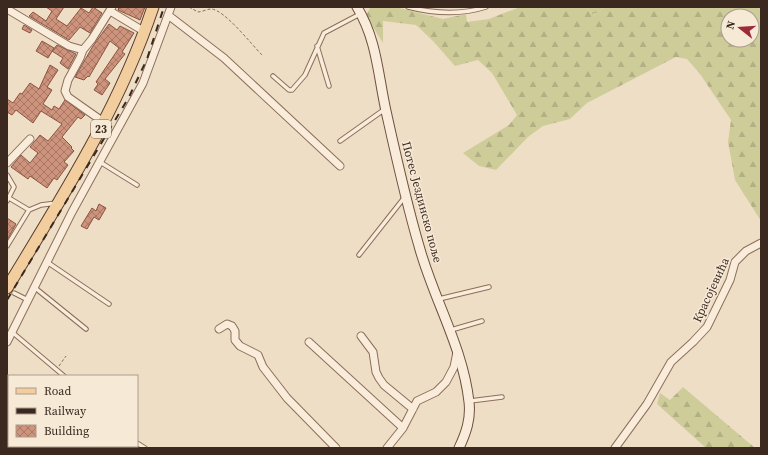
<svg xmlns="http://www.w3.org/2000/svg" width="768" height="455" viewBox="0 0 768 455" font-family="'Source Serif 4',serif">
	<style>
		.forest { fill: url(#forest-firs); fill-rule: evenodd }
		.park { fill: url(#park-crowns) }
		.building { fill: url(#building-cross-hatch); stroke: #8b5441 }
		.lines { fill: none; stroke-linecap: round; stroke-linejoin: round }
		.lane-casing { stroke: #8b6f5b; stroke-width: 5.5 }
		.street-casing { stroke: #8b6f5b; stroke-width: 9 }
		.secondary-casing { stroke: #6d503e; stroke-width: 11 }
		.primary-casing { stroke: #593d2f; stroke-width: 13 }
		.path { stroke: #8b6f5b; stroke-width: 1; stroke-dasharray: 3 2; stroke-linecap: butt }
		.lane { stroke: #faecda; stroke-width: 3.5 }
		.street { stroke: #faecda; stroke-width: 7 }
		.secondary { stroke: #faecda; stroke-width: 9 }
		.primary { stroke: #f2cd9e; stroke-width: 11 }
		.rail { stroke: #3b291f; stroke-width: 2; stroke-dasharray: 7 7; stroke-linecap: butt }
		.labels { text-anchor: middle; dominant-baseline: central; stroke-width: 3; stroke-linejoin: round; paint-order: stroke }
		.shield { fill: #f6e9d6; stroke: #736356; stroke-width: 1 }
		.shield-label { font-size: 11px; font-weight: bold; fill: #3b291f }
		.street-label { font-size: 12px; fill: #3b291f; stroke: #f6e9d6 }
	</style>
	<defs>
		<pattern id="forest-firs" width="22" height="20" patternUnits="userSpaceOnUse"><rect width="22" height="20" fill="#cecd9a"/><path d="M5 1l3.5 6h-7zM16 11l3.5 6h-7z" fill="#b2b084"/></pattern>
		<pattern id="park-crowns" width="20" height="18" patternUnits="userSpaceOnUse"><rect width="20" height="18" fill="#cecd9a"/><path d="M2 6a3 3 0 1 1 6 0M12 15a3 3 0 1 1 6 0" fill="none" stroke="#b2b084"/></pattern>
		<pattern id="building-cross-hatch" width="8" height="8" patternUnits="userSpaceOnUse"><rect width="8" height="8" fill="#ce937c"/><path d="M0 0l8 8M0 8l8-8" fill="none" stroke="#a87865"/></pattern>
	</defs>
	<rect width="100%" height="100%" fill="#efdec6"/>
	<path class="forest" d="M396,7L443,19L466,14L467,22L489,19L520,7H586L594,16L604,7H761V221L735,180L728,142L731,120L700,74L687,59L676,57L587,103L570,119L543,126L528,137L496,170L479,166L463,153L509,125L517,115L492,73L478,60L455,66L433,41L416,25L383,21V43L366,16L370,8ZM728,16H752V40H728Z
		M683,387L755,448H706L657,404L660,393L670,400Z
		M73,446H103L106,448H75Z"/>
	<path class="park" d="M586,7H604L594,16Z"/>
	<path class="building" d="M46,7H64L56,19L67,26L81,8L89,13L93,7L102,13L90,33L80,27L69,40L29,16L33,12L46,21L52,11Z
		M119,7H145L140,20L118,10Z
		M109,24L117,30L120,26L134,33L122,52L125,54L105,79L110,83L102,95L94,90L98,84L96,82L119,48L110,41L89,77L88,76L84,80L75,77L93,46Z
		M24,25L32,30L30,33L22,29Z
		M42,41L54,48L48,58L36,51Z
		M57,45L76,54L68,69L60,63L63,58L52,51Z
		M50,65L58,70L47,87L52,90L43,104L52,110L54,106L59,109L65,100L85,115L81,119L78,117L62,137L72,147L71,148L74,151L64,162L68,165L57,180L54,178L47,188L30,176L28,179L11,167L21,155L30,163L38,153L30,147L40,135L48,141L62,124L41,111L33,123L16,110L12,115L7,112V99L13,103L20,93L22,94L30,83L39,89Z
		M99,204L106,208L99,220L94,217L87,229L81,226L92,208L96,211Z
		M7,218L16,224L7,240Z"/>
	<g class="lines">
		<defs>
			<path id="lane" d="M408,7C432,13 461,15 486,7
				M317,46L329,86
				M273,76L289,90H292L305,75L324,33L360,14
				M340,141L385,109
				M100,162L137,185
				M7,175L14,187L7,201
				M9,198L29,210
				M7,246L29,210L41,205L57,203
				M359,255L404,198
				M47,262L109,304
				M34,287L86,329
				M14,293L28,300
				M439,299L489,287
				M451,330L482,321
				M12,332L64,376
				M470,401L502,397
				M137,443L145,448"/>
			<path id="street" d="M7,9L69,46L83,50
				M110,11L145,32
				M168,15L224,58L340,166
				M105,123L68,97L65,91L68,80L80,58L83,50L92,39L112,7
				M7,163L30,139
				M219,329L227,324L232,326L235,331V340L240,346L258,355L263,367L287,398L336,448
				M361,336L373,352L376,372L379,378L384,385L413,409
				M7,342L72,212L143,83L171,7
				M309,342L403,428
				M387,448L403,428L417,401L436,392L446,382L454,367L457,352
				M615,448L647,404L671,362L693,342L707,327L730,280L735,262L746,251L761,243"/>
			<path id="secondary" d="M357,7C377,40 378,75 386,111C396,156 406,202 419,246C433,298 463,347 469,402C471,419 466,433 459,448"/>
			<path id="primary" d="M7,288C62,197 119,109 153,7"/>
		</defs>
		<use href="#lane" class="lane-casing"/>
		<use href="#street" class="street-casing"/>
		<use href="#secondary" class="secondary-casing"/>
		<use href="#primary" class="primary-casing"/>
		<path class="path" d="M189,7L198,12C202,12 207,9 211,9C224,9 252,45 262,55
			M59,366L66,356"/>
		<use href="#lane" class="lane"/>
		<use href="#street" class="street"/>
		<use href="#secondary" class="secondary"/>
		<use href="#primary" class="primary"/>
		<path class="rail" d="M7,300L129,97L147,59L164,7"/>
	</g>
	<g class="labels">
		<rect class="shield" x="91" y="120" width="20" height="18" rx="3"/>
		<g class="shield-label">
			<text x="101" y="129">23</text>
		</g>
		<g class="street-label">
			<text transform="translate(422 202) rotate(75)">Потес Јездинско поље</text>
			<text transform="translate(711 290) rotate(-65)">Красојевића</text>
		</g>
	</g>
	<rect width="768" height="455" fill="none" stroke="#3b291f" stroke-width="16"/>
	<rect x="8" y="375" width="130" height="72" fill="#f6e9d6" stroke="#ab9c8d"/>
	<rect x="16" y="388" width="20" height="6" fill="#f2cd9e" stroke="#ab9c8d"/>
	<text x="44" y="395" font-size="12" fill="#3b291f">Road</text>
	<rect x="16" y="408" width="20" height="6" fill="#3b291f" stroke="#ab9c8d"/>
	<text x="44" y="415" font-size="12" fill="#3b291f">Railway</text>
	<rect x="16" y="425" width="20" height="12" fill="url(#building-cross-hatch)" stroke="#ab9c8d"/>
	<text x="44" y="435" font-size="12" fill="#3b291f">Building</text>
	<g transform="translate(740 28) rotate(287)"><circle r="19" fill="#f6e9d6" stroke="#ab9c8d"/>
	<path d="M0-3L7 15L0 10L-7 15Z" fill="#9c2a39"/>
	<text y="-6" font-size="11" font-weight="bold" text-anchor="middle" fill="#3b291f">N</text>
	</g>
</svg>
